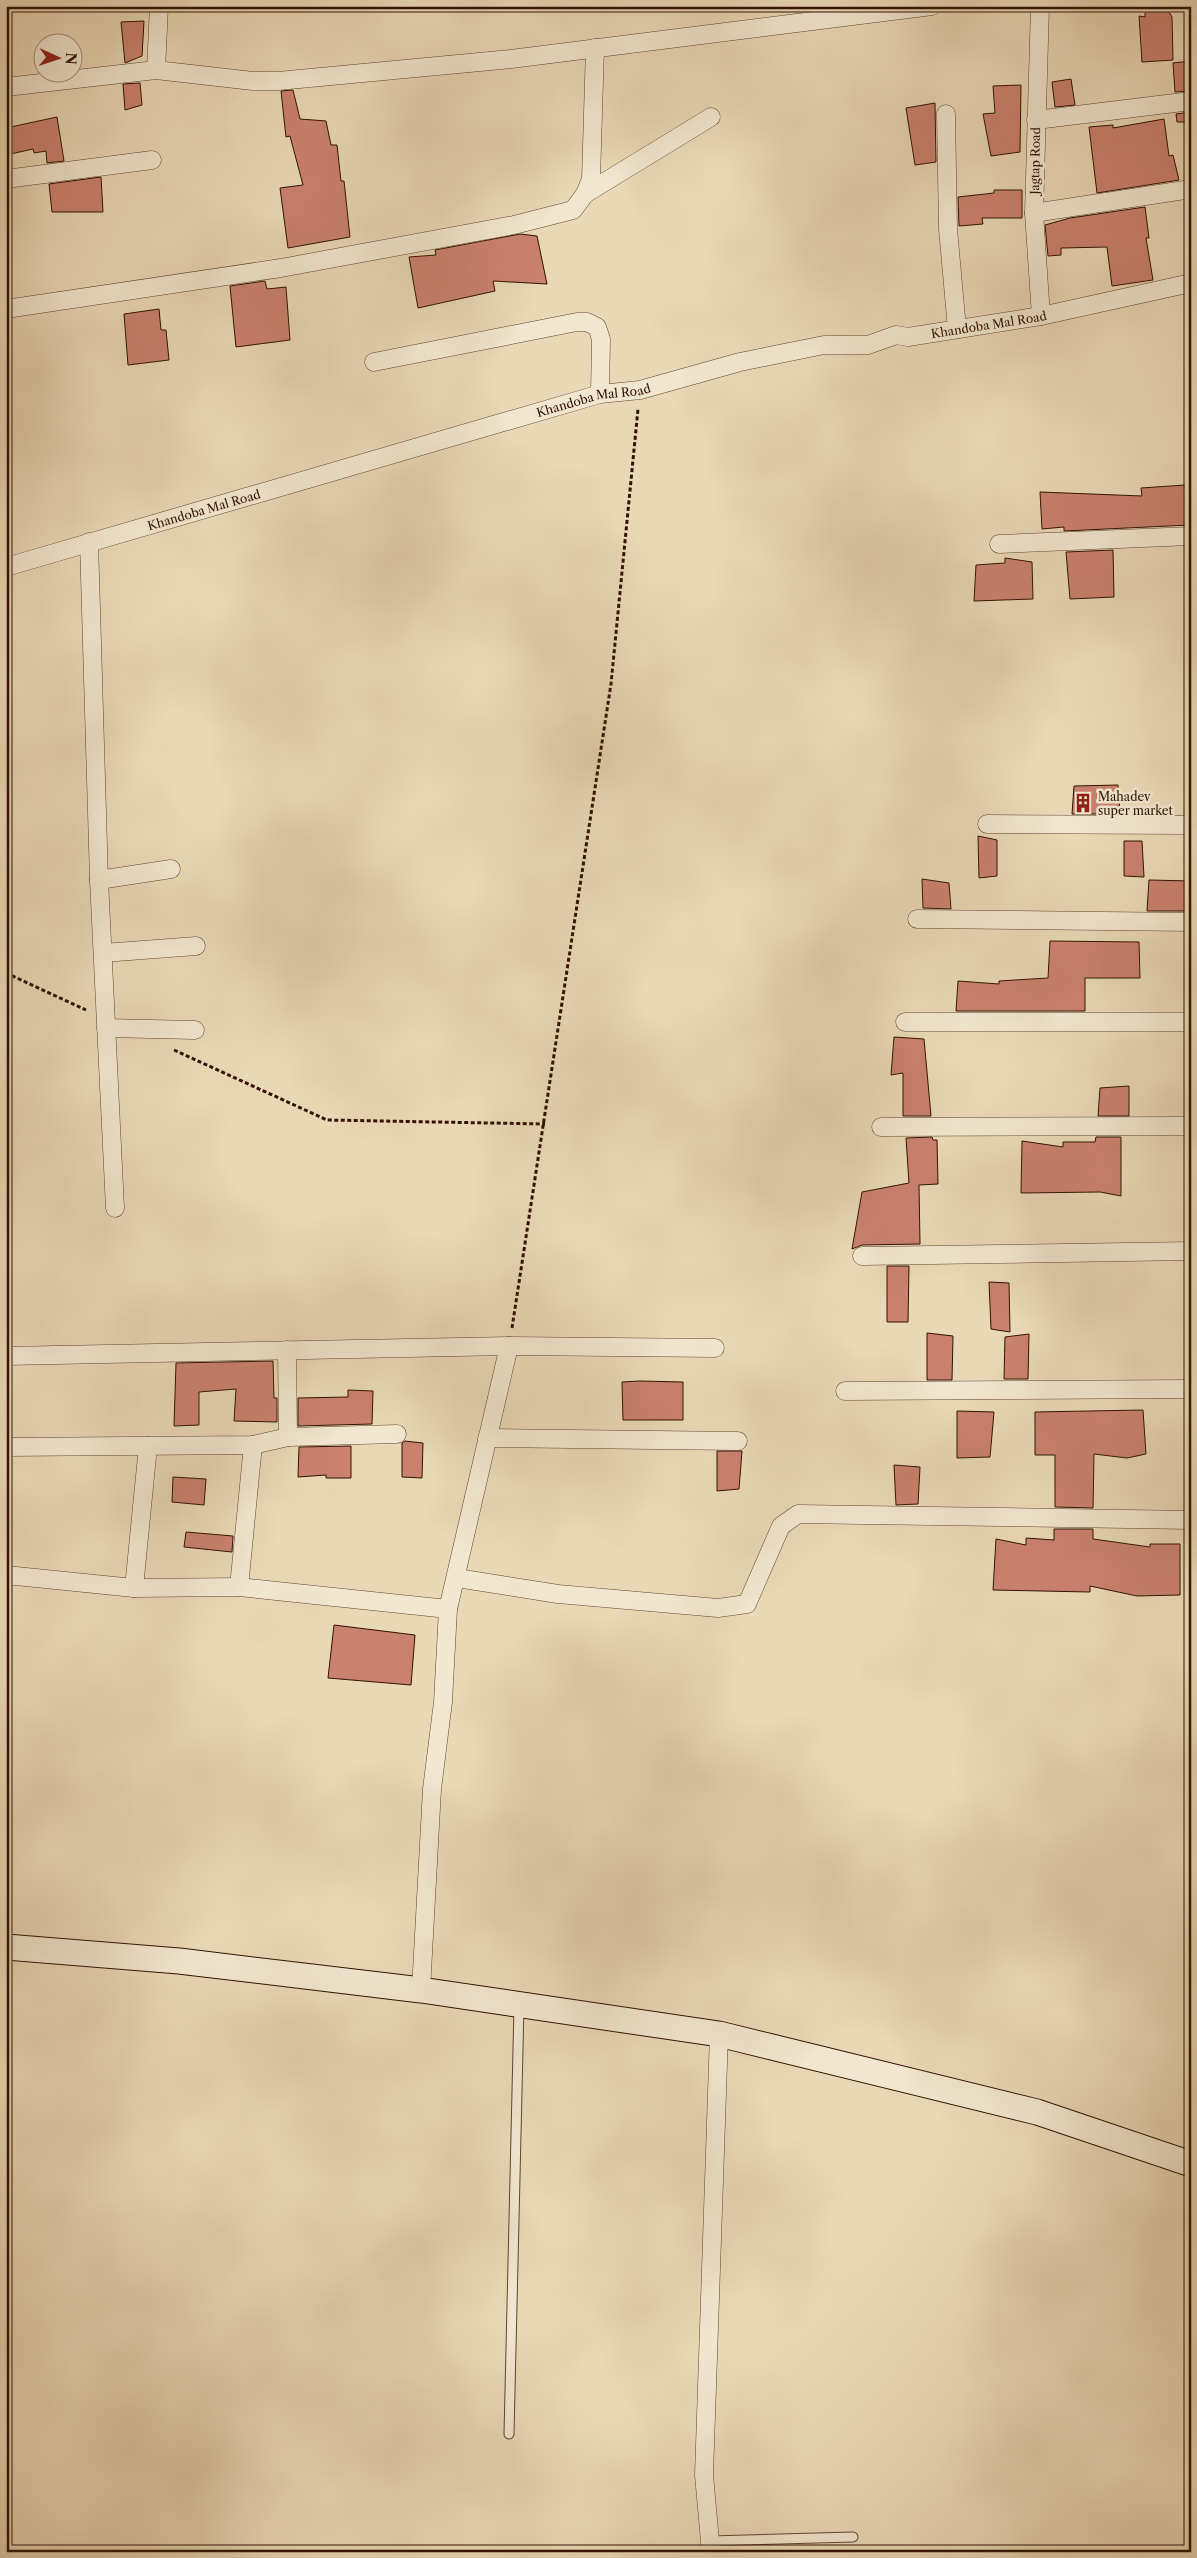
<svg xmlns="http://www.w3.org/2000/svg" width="1197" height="2558" viewBox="0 0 1197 2558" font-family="'Libre Caslon Text',serif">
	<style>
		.building { fill: #ca816e; stroke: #311201 }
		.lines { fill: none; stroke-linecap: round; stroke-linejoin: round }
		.lane-casing { stroke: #5f442e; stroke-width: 11 }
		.street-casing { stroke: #5f442e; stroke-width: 19 }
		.secondary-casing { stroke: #311201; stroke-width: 27 }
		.path { stroke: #311201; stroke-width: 3; stroke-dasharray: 4 2.5; stroke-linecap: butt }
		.lane { stroke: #f1e6cf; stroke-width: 9 }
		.street { stroke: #f1e6cf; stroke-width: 18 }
		.secondary { stroke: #f1e6cf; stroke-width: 25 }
		.labels { text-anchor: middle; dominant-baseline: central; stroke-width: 5; stroke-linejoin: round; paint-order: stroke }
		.street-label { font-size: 12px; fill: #311201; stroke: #f1e6cf }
		.poi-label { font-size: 12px; fill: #311201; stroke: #f1e6cf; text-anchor: start }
	</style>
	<rect width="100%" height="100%" fill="#e9d8b5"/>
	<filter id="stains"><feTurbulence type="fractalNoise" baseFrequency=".004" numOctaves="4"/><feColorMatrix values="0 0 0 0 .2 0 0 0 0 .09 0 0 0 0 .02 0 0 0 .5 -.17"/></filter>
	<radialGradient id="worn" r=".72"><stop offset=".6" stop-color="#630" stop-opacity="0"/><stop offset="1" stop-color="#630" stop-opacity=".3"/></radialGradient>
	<path class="building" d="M1145,12H1169L1172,17L1173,60L1142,62L1139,16L1145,17Z
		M144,21L142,56L125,63L121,22Z
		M1191,61V91L1175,92L1173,63Z
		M1071,79L1075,105L1055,107L1052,82Z
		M140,83L142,105L125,110L123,84Z
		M1021,85L1020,152L991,156L983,114L995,113L993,86Z
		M293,90L300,119L326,121L331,145H337L341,181H344L350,237L288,248L280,188L303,185L290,136L286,137L281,91Z
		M935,103L936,162L915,165L906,108Z
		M1191,112V122H1177L1176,114Z
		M57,117L64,161L47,163L46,151L34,153L33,149L6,155V128Z
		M1164,119L1169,156L1173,155L1179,180L1097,193L1089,127L1113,125V128Z
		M101,177L103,212H52L49,184Z
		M994,190H1022V218H982L983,224L959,226L958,197L994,193Z
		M1145,207L1149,238H1146L1153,280L1112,286L1107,247L1061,248V255L1048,256L1045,225L1070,218Z
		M520,234L537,236L547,284L493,281L495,291L418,308L409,257L436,255L435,250Z
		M265,281L267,289L286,287L290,340L236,347L230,286Z
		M159,309L161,330H166L169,360L128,365L124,314Z
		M1185,485L1189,525L1064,531V527L1042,529L1040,492L1142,496L1141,488Z
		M1113,550L1114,597L1070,599L1066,552Z
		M1005,558L1032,562L1033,599L974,601L976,565L1005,563Z
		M1118,785L1120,814H1072L1074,786Z
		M978,836L997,840V876L979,878Z
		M1124,841H1142L1144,877L1124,876Z
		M922,879L949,883L951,909L923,908Z
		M1149,880L1191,881V911H1147Z
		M1050,941L1139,942L1140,978H1085V1011H956L958,981L999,984V981L1048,978Z
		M894,1037L924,1039L931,1116H903V1073L891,1075Z
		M1129,1086V1116H1098L1100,1088Z
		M932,1137L933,1140H937L938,1184L919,1185L920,1244L862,1245L852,1249L862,1192L909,1183L906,1138Z
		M1096,1137H1121V1196L1100,1192L1021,1193L1022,1141L1063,1147V1142H1095Z
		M887,1266H909L908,1322H887Z
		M989,1282L1009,1283L1010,1332L991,1329Z
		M927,1333L953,1336L952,1380H927Z
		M1029,1334L1028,1379H1004L1005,1337Z
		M273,1361L274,1398H277V1422L234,1421L236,1389L199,1392V1425L174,1426L176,1363Z
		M640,1381L683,1382V1420H623L622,1382Z
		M348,1390L373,1391L372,1424L298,1426V1398L348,1397Z
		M1143,1410L1146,1454L1127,1458L1094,1454L1093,1508L1055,1507V1455H1035V1412Z
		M957,1411L994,1412L990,1457L957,1458Z
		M405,1441L423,1443L422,1478L402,1477V1443Z
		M351,1446V1478H326V1475L298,1477L299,1447Z
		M717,1451H742L739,1489L717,1491Z
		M894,1465L920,1467L918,1504L896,1505Z
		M173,1477L206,1479L204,1505L172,1502Z
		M1054,1529H1093V1539L1150,1547V1544H1180V1595L1137,1596L1090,1586V1592L993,1590L996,1539L1026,1545V1538L1054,1540Z
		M186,1532L233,1536L232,1552L184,1547Z
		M334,1625L415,1635L411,1685L328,1678Z"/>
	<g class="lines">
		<defs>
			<path id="lane" d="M509,2434L519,2006
				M710,2541L853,2537"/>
			<g id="street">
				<path d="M1040,6L1034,213L1041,316"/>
				<path d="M156,70L159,6"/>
				<path d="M6,87L156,70L253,81H278L511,59L932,6"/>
				<path d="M946,114L948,229L957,329"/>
				<path d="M1036,120L1191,101"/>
				<path d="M6,179L152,160"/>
				<path d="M585,194L711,117"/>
				<path d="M1034,213L1191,189"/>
				<path d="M6,309L281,268L514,225L573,210L585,194L591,179L595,48"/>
				<path d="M374,362L577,322H587L597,327L601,339L600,394"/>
				<path d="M89,542L99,880L115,1208"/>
				<path d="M999,544L1191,536"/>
				<path id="s1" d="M6,567L600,394L640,390L740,362L824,345H868L896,335L908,337L1041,316L1191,283"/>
				<path d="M987,824L1191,825"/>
				<path d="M99,880L171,869"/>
				<path d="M917,919L1191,922"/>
				<path d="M103,953L196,946"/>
				<path d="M905,1022H1191"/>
				<path d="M106,1028L195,1030"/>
				<path d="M881,1127L1191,1126"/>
				<path d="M862,1256L1191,1251"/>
				<path d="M287,1350L288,1437"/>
				<path d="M6,1356L509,1346L715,1348"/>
				<path d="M845,1391L1191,1389"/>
				<path d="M487,1438L738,1441"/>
				<path d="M6,1447L253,1445L288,1437L397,1434"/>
				<path d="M6,1575L134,1588L239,1587L448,1609"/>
				<path d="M457,1578L558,1594L718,1608L747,1604L781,1526L798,1514L1191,1520"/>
				<path d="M239,1587L253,1445"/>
				<path d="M134,1588L148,1446"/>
				<path d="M421,1990L432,1789L443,1702L448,1609L509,1346"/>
				<path d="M711,2552L704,2475L719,2034"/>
			</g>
			<path id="secondary" d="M6,1947L179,1961L421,1990L719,2034L1037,2112L1191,2164"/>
		</defs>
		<use href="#lane" class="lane-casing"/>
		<use href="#street" class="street-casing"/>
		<use href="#secondary" class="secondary-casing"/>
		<path class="path" d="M6,973L86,1010
			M174,1050L327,1120L545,1124
			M512,1328L611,684L638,409"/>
		<use href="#lane" class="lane"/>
		<use href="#street" class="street"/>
		<use href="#secondary" class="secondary"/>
	</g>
	<defs>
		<symbol id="building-bare" viewBox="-9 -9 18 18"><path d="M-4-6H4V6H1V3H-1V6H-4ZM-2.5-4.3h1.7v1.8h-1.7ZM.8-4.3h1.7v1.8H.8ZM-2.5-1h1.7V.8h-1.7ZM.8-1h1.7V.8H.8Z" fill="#8f2418" stroke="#f1e6cf" stroke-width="2.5" paint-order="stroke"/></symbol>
	</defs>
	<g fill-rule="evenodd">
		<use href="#building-bare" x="1069" y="789" width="28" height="28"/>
	</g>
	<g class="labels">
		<g class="street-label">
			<text transform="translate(1035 161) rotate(-89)">Jagtap Road</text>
			<text stroke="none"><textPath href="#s1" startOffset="1016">Khandoba Mal Road</textPath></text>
			<text stroke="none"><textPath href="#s1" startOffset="611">Khandoba Mal Road</textPath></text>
			<text stroke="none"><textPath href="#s1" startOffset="206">Khandoba Mal Road</textPath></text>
		</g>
		<g class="poi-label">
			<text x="1098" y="796">Mahadev<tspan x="1098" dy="14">super market</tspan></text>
		</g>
	</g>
	<rect width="1197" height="2558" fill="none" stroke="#e9d8b5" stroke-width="25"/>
	<rect x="8" y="8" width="1182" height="2543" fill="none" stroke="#311201" stroke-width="2.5"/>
	<rect x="12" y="12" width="1172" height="2533" fill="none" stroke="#311201"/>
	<g transform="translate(58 58) rotate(93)"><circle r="24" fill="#f1e6cf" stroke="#a4917d"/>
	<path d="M0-4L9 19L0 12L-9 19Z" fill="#8f2418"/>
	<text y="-8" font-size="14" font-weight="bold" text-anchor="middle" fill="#311201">N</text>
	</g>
	<rect width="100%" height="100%" filter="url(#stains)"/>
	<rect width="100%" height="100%" fill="url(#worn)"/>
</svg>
